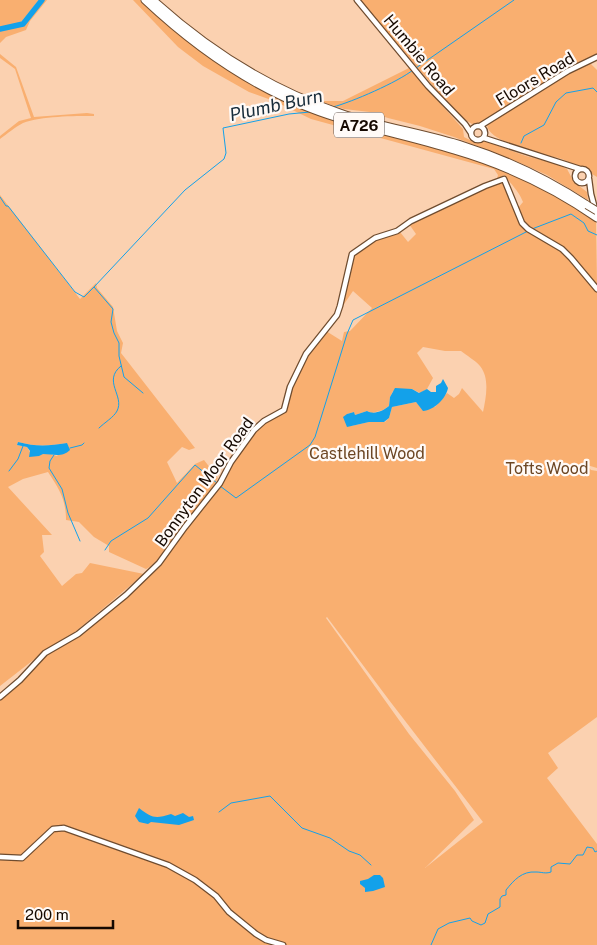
<svg xmlns="http://www.w3.org/2000/svg" width="597" height="945" viewBox="0 0 597 945" font-family="'Public Sans',sans-serif">
	<style>
		.green { fill: #f9af70; fill-rule: evenodd }
		.water { fill: #13a1ea }
		.lines { fill: none; stroke-linecap: round; stroke-linejoin: round }
		.stream { stroke: #13a1ea; stroke-width: 1 }
		.river { stroke: #13a1ea; stroke-width: 5.5 }
		.minor-casing { stroke: #6f4c2f; stroke-width: 7 }
		.highway-casing { stroke: #6f4c2f; stroke-width: 9 }
		.minor { stroke: #fff; stroke-width: 4.5 }
		.highway { stroke: #fff; stroke-width: 7 }
		.highway-bridge-casing { stroke: #6f4c2f; stroke-width: 9; stroke-linecap: butt }
		.highway-bridge { stroke: #fff; stroke-width: 7 }
		.labels { text-anchor: middle; dominant-baseline: central; stroke-width: 4.5; stroke-linejoin: round; paint-order: stroke }
		.shield { fill: #fffaf7; stroke: #5c514b; stroke-width: 1 }
		.shield-label { font-size: 15px; font-weight: bold; fill: #160901 }
		.street-label { font-size: 16px; fill: #160901; stroke: #fffaf7 }
		.park-label { font-size: 16px; fill: #6d4623; stroke: #fffaf7 }
		.water-label { font-size: 18px; font-style: italic; fill: #192d3b; stroke: #fffaf7 }
	</style>
	<rect width="100%" height="100%" fill="#fbd1b0"/>
	<path class="green" d="M0,0H39L17,27L25,23L43,0H47L30,21L26,30L6,37L0,43Z
		M133,0H142L238,76L487,162L562,198L596,222L597,285L568,250L527,226L518,208L523,202C519,191 511,184 504,175L497,179L498,175L494,169L311,119L274,101L249,92L203,66L178,47Z
		M360,0H597V55L564,71L492,117L482,122L472,124L464,119L433,86Z
		M0,54L16,67L34,117L87,113L94,114V116C74,116 41,116 23,123C15,127 7,134 0,139V136L19,121L31,118L15,69L0,58Z
		M590,63L597,70V177L592,174L587,169C583,168 579,168 576,166C571,164 567,161 562,159C546,155 488,143 487,125L489,122L563,76Z
		M409,68L463,129L464,137L476,143L485,141L526,156L557,164L567,169L574,182L587,192L588,200L547,175L518,162L454,137L420,126L388,118L370,112L344,109L319,101H343Z
		M503,181L515,211L525,230L554,246L567,256L597,290V468L587,465L591,470L597,471V717L548,753L558,768L547,778L597,844V945H286L261,936L228,910L217,898C231,922 254,934 279,945H0V699L46,654L113,607L172,547L223,482L230,466L257,429L283,412L291,389L309,351L326,331L342,341L344,332L350,331L372,308L353,291L342,307L353,255L380,238L400,232L408,242L416,234L409,224L483,187ZM423,347L445,351H461C467,356 475,360 480,366C490,378 486,398 483,412L462,388L459,394L454,398L447,393L435,407L419,405L416,402L392,407L389,418L385,422H369L351,426L347,414L354,412L355,415L367,411L372,413L383,410L389,406L390,397L393,391L412,389L420,393L427,389L433,378L417,353ZM327,617L389,700L483,822L425,868L474,820L455,791L409,734L326,618Z
		M0,195L80,299L96,283L97,288L113,307L117,331L123,343L121,353L195,448L189,450L182,447L167,462L177,483L195,464L204,460L218,478C209,494 161,564 146,569L109,552V546L94,537L79,522L66,520C66,499 59,489 48,472L23,479L8,487L52,535H42L44,552L40,556L62,586L76,574L82,573L90,563L144,574L69,637L50,647L0,686ZM18,442C37,447 48,446 67,443L57,456L50,454H31L27,447L17,445Z"/>
	<path class="water" d="M443,379L448,388C446,399 434,410 423,411L416,402L392,407L389,418L384,422H369L347,427L343,417L347,414L354,412L355,415L367,411C374,415 383,411 389,406L390,397L395,388L412,389L419,393L427,389L431,392H436V386L441,383Z
		M18,442C37,447 48,446 67,443L70,450C62,458 53,454 43,454L39,456L29,457L30,451L27,447L17,445Z
		M139,808C152,818 155,819 171,814L175,816L183,813L189,817L193,816L194,820L179,825L151,822L148,824L139,822L135,816Z
		M374,875H380L383,878L385,887L373,891L365,892V888L360,884V881L368,879Z"/>
	<g class="lines">
		<path class="stream" d="M416,68L514,0
			M333,107C352,102 398,82 413,70
			M521,143L524,136L544,125L556,102L566,93L593,88L597,92
			M0,197L6,206H8L75,292L84,297L94,287
			M532,229L571,214L584,223L588,231L597,235
			M143,393L124,377L119,356V343L114,333L111,322L113,309L94,287L185,190L224,159L226,153L223,128L289,114L310,112
			M99,428C104,423 114,417 117,411C125,396 102,381 121,366
			M70,448L82,445L84,443
			M54,455L50,461L49,468L62,489L68,513L80,541
			M9,471L18,459L23,446
			M220,486L236,498L310,445L315,437L347,334L353,320L528,231
			M105,550L111,541L148,518L195,465L217,483
			M219,812L231,803L270,796L302,828L330,838L349,851L360,855L371,865
			M431,945L438,929L449,923L470,918L472,921L481,925L485,923L488,914L500,907V899L502,896L506,895V890C514,880 522,871 536,872C542,872 545,874 551,872V867L558,863L570,864L577,855H583L587,847L593,848L595,852L597,851"/>
		<path class="river" d="M0,29L23,24L42,0"/>
		<defs>
			<path id="minor" d="M357,0L428,86L465,124L471,133
				M471 133a7 7 0 1 1 14 0a7 7 0 1 1-14 0Z
				M480,126L568,71L597,57
				M484,138L580,169
				M575 176a7 7 0 1 1 14 0a7 7 0 1 1-14 0Z
				M589,179L591,194L595,209
				M0,697L20,680L45,653L78,634L126,595L159,563L185,527L220,483L231,462L254,430L264,421L284,410L290,387L306,354L337,315L340,306L352,254L375,238L397,231L411,221L485,186L504,179L522,223L528,229L562,249L571,258L597,289
				M0,857L22,858L53,829L64,828L168,865L195,880L216,896L229,912L256,934L266,940L283,945"/>
			<path id="highway" d="M145,0C194,46 248,85 312,109C358,127 407,135 454,150C505,165 553,187 597,218
				M153,0C208,50 269,89 340,113C380,127 423,133 464,146C508,160 549,180 587,205"/>
		</defs>
		<use href="#minor" class="minor-casing"/>
		<use href="#highway" class="highway-casing"/>
		<use href="#minor" class="minor"/>
		<use href="#highway" class="highway"/>
		<defs>
			<path id="highway-bridge" d="M587,205L597,211"/>
		</defs>
		<use href="#highway-bridge" class="highway-bridge-casing"/>
		<use href="#highway-bridge" class="highway-bridge"/>
	</g>
	<g class="labels">
		<rect class="shield" x="334" y="112.5" width="50" height="25" rx="4"/>
		<g class="shield-label">
			<text x="359" y="125">A726</text>
		</g>
		<g class="street-label">
			<text transform="translate(419 55) rotate(50)">Humbie Road</text>
			<text transform="translate(535 79) rotate(-31)">Floors Road</text>
			<text transform="translate(204 482) rotate(-54)">Bonnyton Moor Road</text>
		</g>
		<g class="park-label">
			<text x="367" y="453">Castlehill Wood</text>
			<text x="547" y="468">Tofts Wood</text>
		</g>
		<g class="water-label">
			<text transform="translate(276 105) rotate(-12)">Plumb Burn</text>
		</g>
	</g>
	<path d="M18 920v8h95v-8" fill="none" stroke="#160901" stroke-width="2.5"/>
	<text x="25" y="920" font-size="15" fill="#160901" stroke="#fffaf7" stroke-width="4" paint-order="stroke">200 m</text>
</svg>
